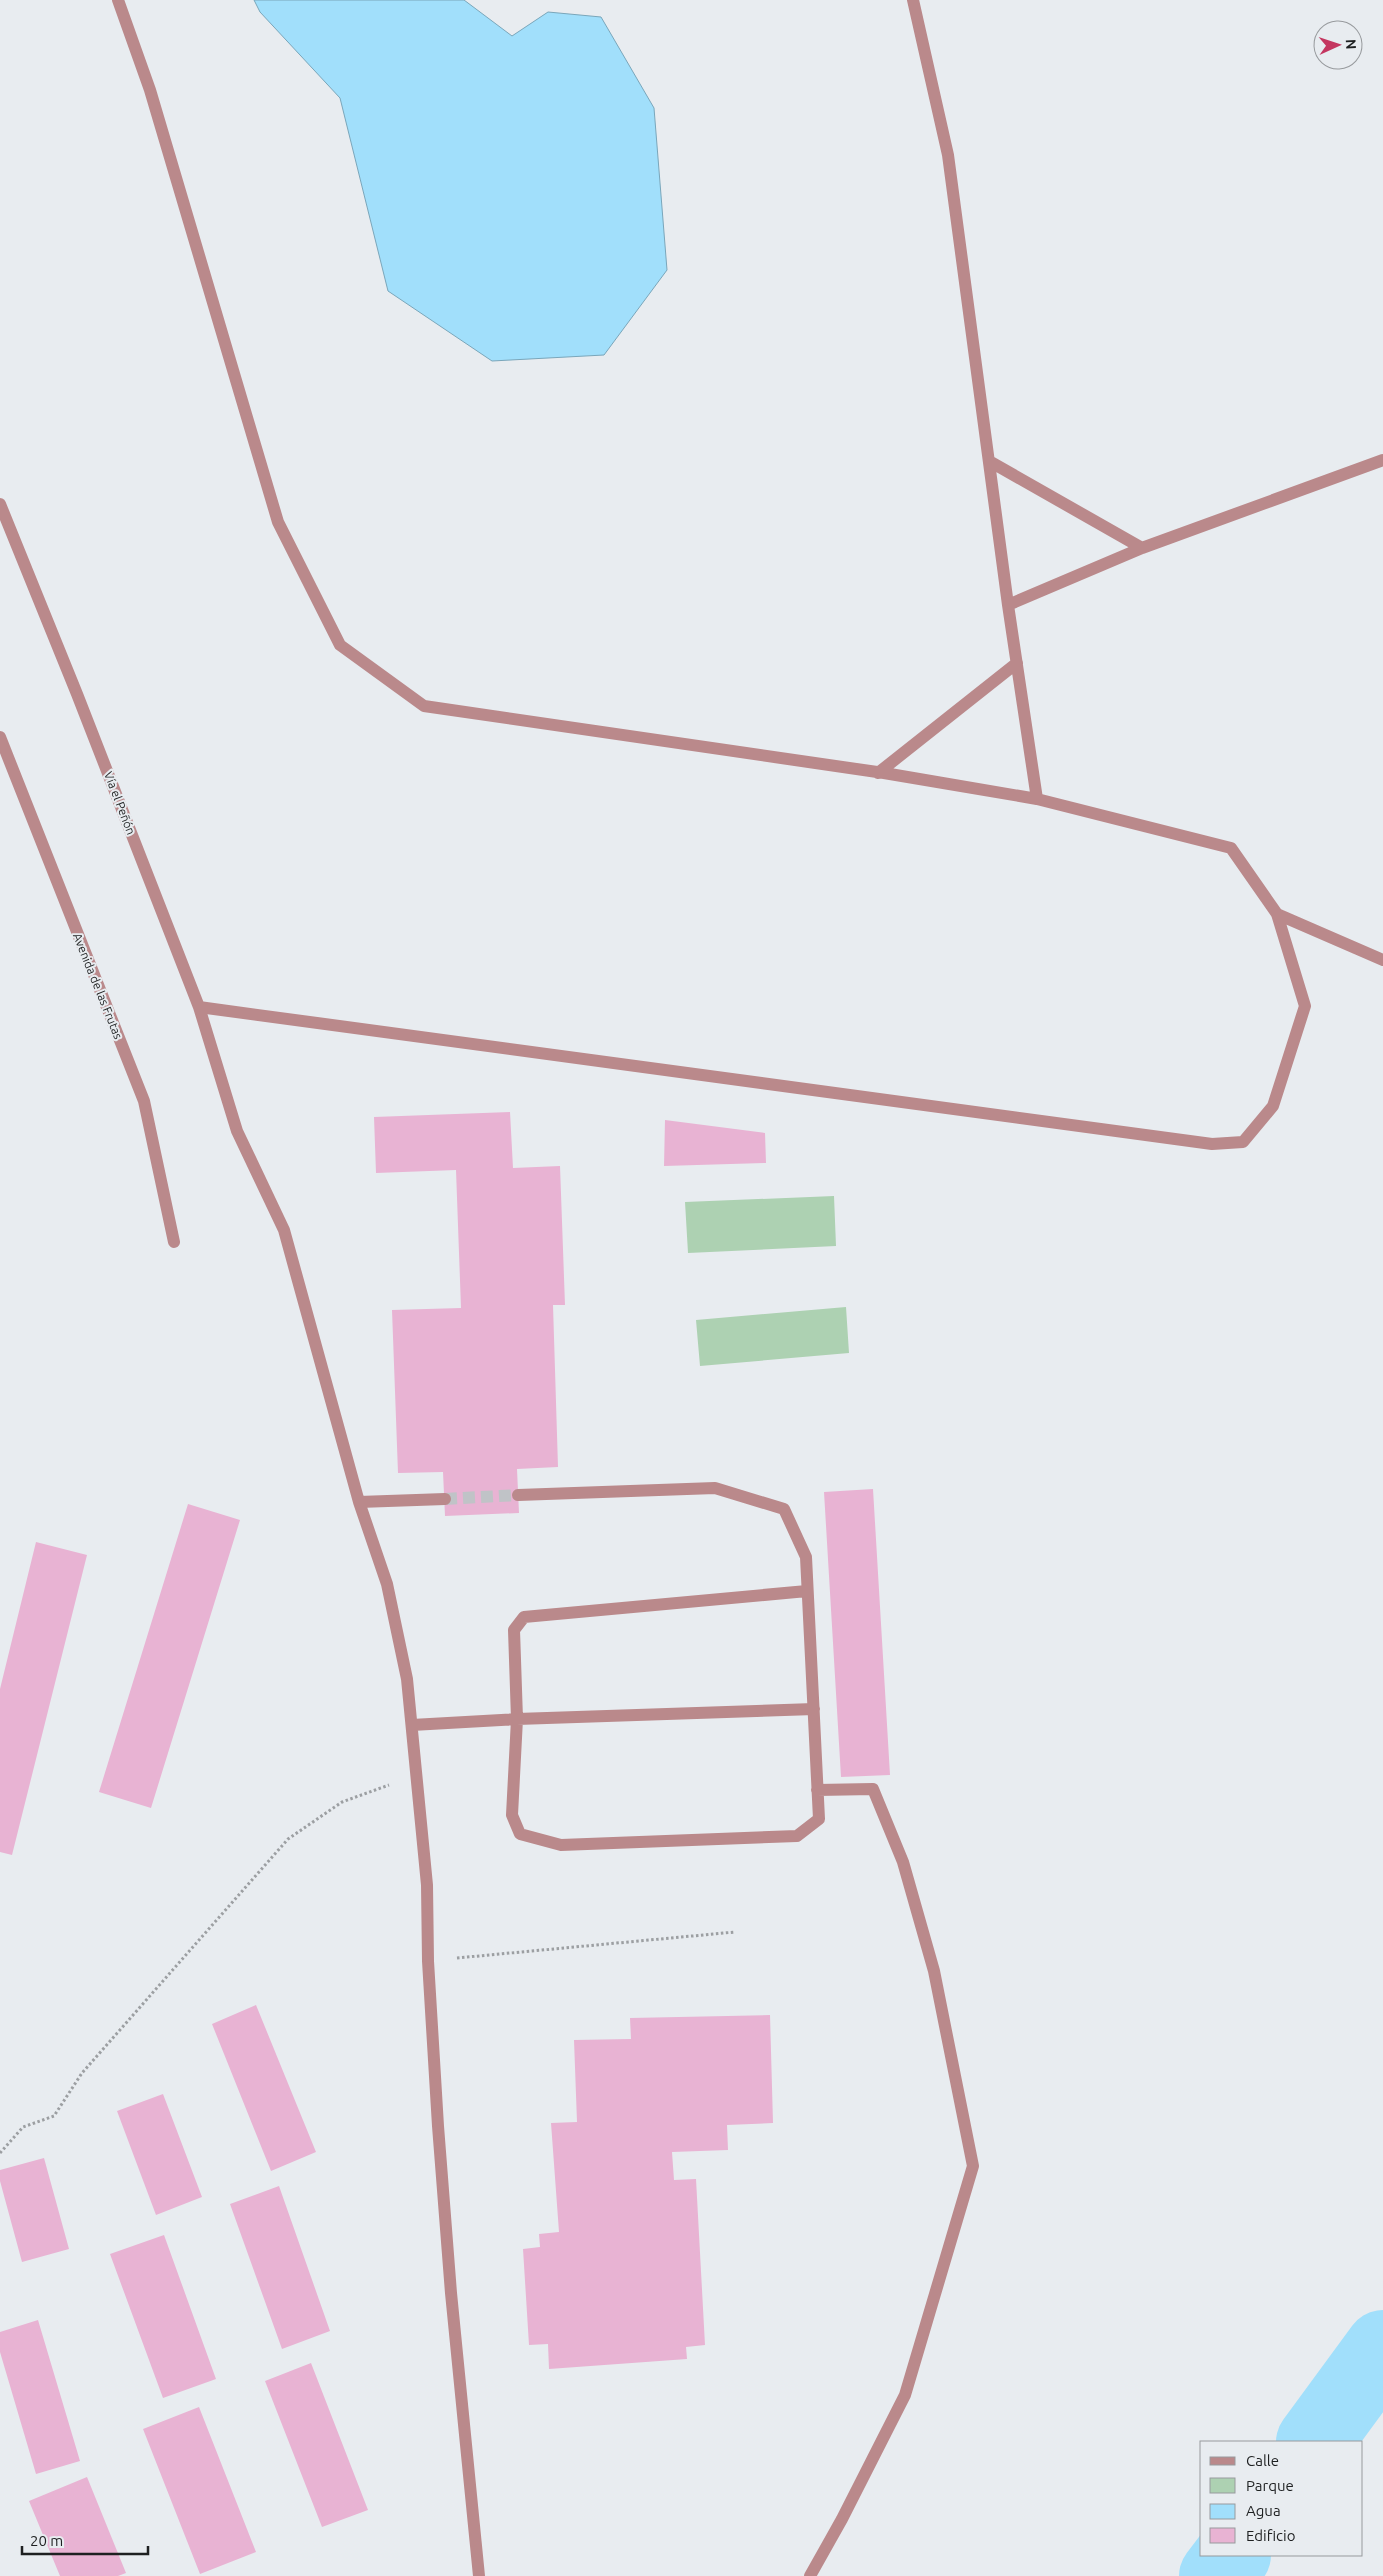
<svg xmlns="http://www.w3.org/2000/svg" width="1383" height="2576" viewBox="0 0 1383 2576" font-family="Ubuntu,sans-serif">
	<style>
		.green { fill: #add1b2 }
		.water { fill: #a1dffb; stroke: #7aa6ba }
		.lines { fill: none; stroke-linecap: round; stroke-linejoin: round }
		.river { stroke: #a1dffb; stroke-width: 76 }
		.building { fill: #e8b3d3 }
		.minor-tunnel { stroke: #c0c3c7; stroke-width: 12; stroke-dasharray: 12 6; stroke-linecap: butt }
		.path { stroke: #9c9fa2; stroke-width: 3; stroke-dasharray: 2.5 2.5; stroke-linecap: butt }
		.minor { stroke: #ba898b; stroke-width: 12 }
		.labels { text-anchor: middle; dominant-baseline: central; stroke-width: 4; stroke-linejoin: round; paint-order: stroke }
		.street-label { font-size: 12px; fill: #1e2021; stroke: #e8ecf0 }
	</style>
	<rect width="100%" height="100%" fill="#e8ecf0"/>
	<path class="green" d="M834,1196L836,1246L688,1253L685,1202Z
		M846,1307L849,1353L700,1366L696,1320Z"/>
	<path class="water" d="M254,0H464L512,36L548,12L601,17L654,108L667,270L604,355L492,361L388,291L340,98L260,12Z"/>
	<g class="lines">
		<path class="river" d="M1314,2442L1383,2348
			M1217,2576L1233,2555"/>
	</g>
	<path class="building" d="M510,1112L513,1168L560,1166L565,1305H553L558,1467L517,1469L519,1513L445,1516L443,1472L398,1473L392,1310L461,1308L456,1170L376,1173L374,1117Z
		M665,1120L765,1133L766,1163L664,1166Z
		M873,1489L890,1775L841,1777L824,1492Z
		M188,1504L240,1520L151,1808L99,1792Z
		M36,1542L87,1555L12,1855L0,1852V1689Z
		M256,2005L316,2152L271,2171L212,2024Z
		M770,2015L773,2123L727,2125L728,2150L672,2152L674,2180L696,2179L705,2345L686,2347L687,2359L549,2369L548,2344L529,2345L523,2249L540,2247L539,2234L559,2232L551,2123L577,2122L574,2040L631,2039L630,2018Z
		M163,2094L202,2197L156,2215L117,2111Z
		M44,2158L69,2249L22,2262L0,2181V2170Z
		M279,2186L330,2331L282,2349L230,2204Z
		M164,2235L216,2379L163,2398L110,2254Z
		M38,2320L80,2461L36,2474L0,2352V2332Z
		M311,2363L368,2510L322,2527L265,2381Z
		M199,2407L256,2552L200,2574L143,2429Z
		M87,2477L126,2573L118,2576H60L29,2501Z"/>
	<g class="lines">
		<path class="minor-tunnel" d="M445,1499L518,1495"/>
		<path class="path" d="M457,1958L735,1932
			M0,2153L23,2127L54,2116L82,2073L288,1839L342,1802L389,1785"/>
		<path class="minor" d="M118,0L150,90L278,522L340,645L424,706L884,773L1037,799L1231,848L1277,914L1305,1006L1273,1106L1243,1142L1212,1144L199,1007
			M913,0L948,155L1008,605L1037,799
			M989,461L1142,548
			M0,504L77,694L199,1007L237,1131L284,1230L359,1502L387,1584L407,1679L427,1885L428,1961L438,2126L451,2293L479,2576
			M1008,605L1142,548L1383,460
			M0,737L144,1101L174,1242
			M878,773L1017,663
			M1277,914L1383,960
			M518,1495L715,1488L784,1509L806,1557L819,1819L797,1836L561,1845L520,1834L512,1815L517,1719L514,1630L524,1617L807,1591
			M359,1502L445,1499
			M412,1725L517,1719L814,1709
			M810,2576L842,2519L905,2395L973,2166L934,1971L903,1862L873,1789L817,1790"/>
	</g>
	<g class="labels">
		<g class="street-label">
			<text transform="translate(120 803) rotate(69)">Vía el Peñón</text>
			<text transform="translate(98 986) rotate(68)">Avenida de las Frutas</text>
		</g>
	</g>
	<rect x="1200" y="2441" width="162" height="115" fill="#e8ecf0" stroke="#979a9d"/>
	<rect x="1210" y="2457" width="25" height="8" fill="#ba898b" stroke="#979a9d"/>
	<text x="1246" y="2466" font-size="15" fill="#1e2021">Calle</text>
	<rect x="1210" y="2478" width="25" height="15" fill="#add1b2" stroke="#979a9d"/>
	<text x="1246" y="2491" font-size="15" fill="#1e2021">Parque</text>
	<rect x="1210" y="2504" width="25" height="15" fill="#a1dffb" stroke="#979a9d"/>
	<text x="1246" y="2516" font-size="15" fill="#1e2021">Agua</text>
	<rect x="1210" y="2528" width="25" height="15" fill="#e8b3d3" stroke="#979a9d"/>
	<text x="1246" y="2541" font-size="15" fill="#1e2021">Edificio</text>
	<g transform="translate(1338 45) rotate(87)"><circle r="24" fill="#e8ecf0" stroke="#979a9d"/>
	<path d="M0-4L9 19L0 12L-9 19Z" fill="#c43660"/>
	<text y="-8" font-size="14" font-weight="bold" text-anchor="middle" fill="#1e2021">N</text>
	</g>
	<path d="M22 2546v8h126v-8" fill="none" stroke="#1e2021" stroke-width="2.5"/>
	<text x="30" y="2546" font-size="15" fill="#1e2021" stroke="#e8ecf0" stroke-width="4" paint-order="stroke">20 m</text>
</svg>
